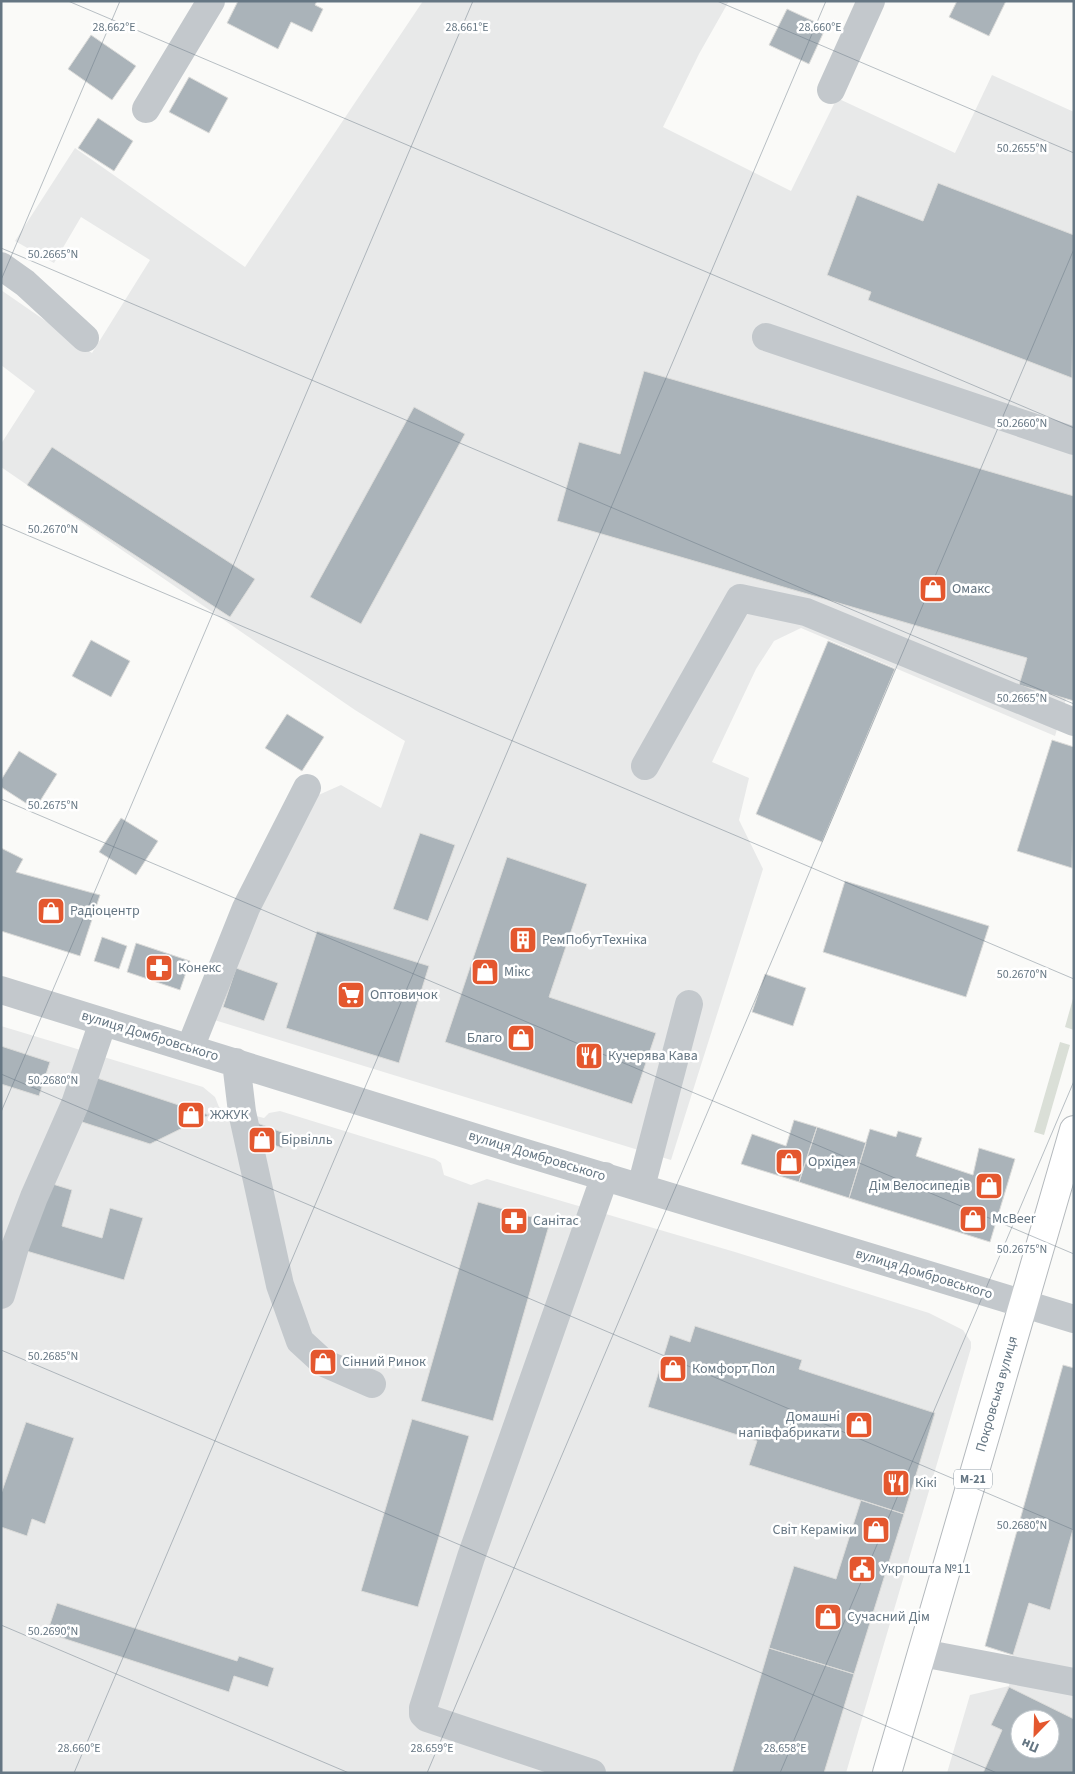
<svg xmlns="http://www.w3.org/2000/svg" width="1075" height="1774" viewBox="0 0 1075 1774" font-family="'Source Sans 3',sans-serif">
	<style>
		.built { fill: #e8e9e9; fill-rule: evenodd }
		.green { fill: #dadfd7 }
		.building { fill: #aab3b9; stroke: #dcdcda; fill-rule: evenodd }
		.lines { fill: none; stroke-linecap: round; stroke-linejoin: round }
		.highway-casing { stroke: #b4b9bd; stroke-width: 30 }
		.minor { stroke: #c3c8cc; stroke-width: 28 }
		.highway { stroke: #fff; stroke-width: 28 }
		.ticks { fill: none; stroke: #657683; stroke-width: 1; stroke-opacity: 0.45 }
		.labels { text-anchor: middle; dominant-baseline: central; stroke-width: 5; stroke-linejoin: round; paint-order: stroke }
		.shield { fill: #fff; stroke: #939fa8; stroke-width: 1 }
		.shield-label { font-size: 12px; font-weight: bold; fill: #657683 }
		.poi-label { font-size: 14px; fill: #657683; stroke: #fff; text-anchor: start }
		.street-label { font-size: 14px; fill: #657683; stroke: #fff }
		.ticks-label { font-size: 12px; text-anchor: middle; fill: #657683; stroke: #fff; stroke-width: 5; stroke-linejoin: round; paint-order: stroke }
	</style>
	<rect width="100%" height="100%" fill="#fafaf8"/>
	<path class="built" d="M423,1H729L699,54L663,127L791,191L837,98L955,153L992,75L1074,112V672L1055,736L801,628L774,641L756,669L712,762L749,778L739,820L763,869L671,1160L211,1019L244,935L314,797L341,785L381,808L405,741L355,710L1,467V444L35,391L1,365V290L92,353L150,260L81,217L54,263L15,241L75,148L245,267Z
		M1,1026L203,1087L215,1097L219,1107L264,1118L269,1113L280,1111L435,1159L441,1163L444,1175L471,1185L487,1179L735,1252L929,1313L963,1330L971,1342V1348L846,1773H1Z
		M1074,1368V1773H947L970,1695L1009,1686L1013,1655L985,1646ZM1020,1719H1050V1749H1020Z"/>
	<path class="green" d="M1074,995V1030L1065,1027Z
		M1060,1042L1070,1045L1044,1135L1034,1132Z"/>
	<path class="building" d="M238,1H317L315,5L323,9L312,32L291,22L278,49L227,23Z
		M957,1H1006L989,36L949,17Z
		M787,9L826,27L809,64L769,45Z
		M91,35L136,66L112,100L68,69Z
		M189,77L228,98L209,133L169,112Z
		M98,118L133,141L114,171L78,148Z
		M938,183L1074,235L1072,378L868,300L871,292L827,275L857,195L923,221Z
		M644,371L1074,496V701L1019,685L1027,658L557,521L579,442L620,454Z
		M414,407L465,434L361,624L310,597Z
		M52,447L255,579L230,617L27,485Z
		M91,640L130,661L111,697L72,676Z
		M828,641L895,669L822,842L756,814Z
		M287,714L324,737L302,771L265,748Z
		M1052,740L1074,747L1072,868L1017,851Z
		M19,751L57,774L35,809L1,787V780Z
		M121,818L158,841L136,875L99,852Z
		M420,833L455,845L428,921L393,909Z
		M1,848L23,859L16,872L100,895L80,956L1,931Z
		M507,857L587,884L549,997L656,1033L632,1104L445,1042Z
		M845,881L989,926L966,997L823,952Z
		M317,931L429,966L399,1063L286,1028Z
		M102,937L127,946L119,969L94,961Z
		M136,943L190,961L180,990L127,972Z
		M236,968L278,983L264,1021L223,1007Z
		M765,974L806,988L793,1026L752,1012Z
		M1,1046L50,1062L39,1096L1,1084Z
		M97,1078L209,1115L150,1144L82,1122Z
		M794,1120L817,1127L799,1182L741,1164L752,1134L786,1146Z
		M257,1123L287,1134L282,1148L252,1137Z
		M817,1127L866,1143L849,1198L799,1182Z
		M870,1129L896,1137L898,1131L922,1138L916,1156L973,1175L979,1148L1015,1159L990,1242L849,1198Z
		M43,1181L72,1190L62,1226L102,1238L110,1208L143,1218L124,1280L23,1250Z
		M478,1202L550,1222L493,1421L421,1401Z
		M695,1326L802,1360L799,1369L935,1413L904,1514L749,1465L757,1441L648,1407L670,1335L690,1342Z
		M1063,1365L1074,1368V1526L1050,1610L1029,1603L1013,1655L985,1646Z
		M412,1419L469,1436L418,1607L361,1591Z
		M26,1422L74,1438L45,1524L32,1519L27,1536L1,1527V1494Z
		M861,1500L904,1514L854,1674L769,1648L794,1566L836,1579Z
		M57,1603L237,1661L239,1656L274,1668L268,1687L234,1676L229,1692L47,1633Z
		M769,1648L854,1674L824,1773H732Z
		M1009,1687L1074,1719V1773H983L1002,1730L991,1725ZM1020,1719H1050V1749H1020Z"/>
	<g class="lines">
		<defs>
			<path id="highway" d="M887,1773L1074,1130"/>
		</defs>
		<use href="#highway" class="highway-casing"/>
		<path class="minor" d="M831,90L871,1
			M146,109L211,1
			M1,266L25,283L85,338
			M766,337L1074,441
			M645,766L740,598L806,612L1074,722
			M1,990L503,1146L1074,1319
			M190,1048L246,908L307,788
			M236,1062L242,1112L280,1285L300,1341L324,1363L372,1384
			M641,1187L689,1004
			M1,1295L15,1247L34,1197L75,1104L103,1022
			M922,1653L1074,1682
			M592,1773L427,1718L423,1714V1708L471,1557L605,1176"/>
		<use href="#highway" class="highway"/>
	</g>
	<path class="ticks" d="M68,1L1074,428M717,1L1074,153M1,248L1074,704M1,280L120,1M1,524L1074,979M1,799L1074,1254M1,1074L1074,1530M1,1112L473,1M1,1350L997,1773M1,1625L349,1773M74,1773L826,1M427,1773L1074,249M780,1773L1074,1081"/>
	<defs>
		<symbol id="shop-square" viewBox="-11 -11 22 22"><rect x="-9" y="-9" width="18" height="18" rx="4" fill="#e4572e" stroke="#fff"/><path d="M-5-2.5h2.3a2.7 3.5 0 0 1 5.4 0H5L5.5 6h-11ZM-1.5-2.5h3a1.5 2.3 0 0 0-3 0Z" fill="#fff"/></symbol>
		<symbol id="building-square" viewBox="-11 -11 22 22"><rect x="-9" y="-9" width="18" height="18" rx="4" fill="#e4572e" stroke="#fff"/><path d="M-4-6H4V6H1V3H-1V6H-4ZM-2.5-4.3h1.7v1.8h-1.7ZM.8-4.3h1.7v1.8H.8ZM-2.5-1h1.7V.8h-1.7ZM.8-1h1.7V.8H.8Z" fill="#fff"/></symbol>
		<symbol id="pharmacy-square" viewBox="-11 -11 22 22"><rect x="-9" y="-9" width="18" height="18" rx="4" fill="#e4572e" stroke="#fff"/><path d="M-2-6h4v4h4v4h-4v4h-4v-4h-4v-4h4Z" fill="#fff"/></symbol>
		<symbol id="supermarket-square" viewBox="-11 -11 22 22"><rect x="-9" y="-9" width="18" height="18" rx="4" fill="#e4572e" stroke="#fff"/><path d="M-6-5.5h2.5l.6 2H6L4.5 2H-2.5L-4.4-4H-6ZM-1.5 3.2a1.3 1.3 0 1 0 .1 0ZM3 3.2a1.3 1.3 0 1 0 .1 0Z" fill="#fff"/></symbol>
		<symbol id="restaurant-square" viewBox="-11 -11 22 22"><rect x="-9" y="-9" width="18" height="18" rx="4" fill="#e4572e" stroke="#fff"/><path d="M-5-6h1v4h1v-4h1v4h1v-4h1v5L-1.5 .5V6h-2V.5L-5-1ZM5-6V6H3V1.5H1.5Q1.5-4 5-6Z" fill="#fff"/></symbol>
		<symbol id="civic-square" viewBox="-11 -11 22 22"><rect x="-9" y="-9" width="18" height="18" rx="4" fill="#e4572e" stroke="#fff"/><path d="M-.6-6.5H3V-4.5H.6V-3L4-1V1h2V6H-6V1h2V-1L-.6-3ZM-1.2 2.5V6h2.4V2.5Z" fill="#fff"/></symbol>
	</defs>
	<g fill-rule="evenodd">
		<use href="#shop-square" x="917" y="573" width="32" height="32"/>
		<use href="#shop-square" x="35" y="895" width="32" height="32"/>
		<use href="#building-square" x="507" y="924" width="32" height="32"/>
		<use href="#pharmacy-square" x="143" y="952" width="32" height="32"/>
		<use href="#shop-square" x="469" y="956" width="32" height="32"/>
		<use href="#supermarket-square" x="335" y="979" width="32" height="32"/>
		<use href="#shop-square" x="505" y="1022" width="32" height="32"/>
		<use href="#restaurant-square" x="573" y="1040" width="32" height="32"/>
		<use href="#shop-square" x="175" y="1099" width="32" height="32"/>
		<use href="#shop-square" x="246" y="1124" width="32" height="32"/>
		<use href="#shop-square" x="773" y="1146" width="32" height="32"/>
		<use href="#shop-square" x="973" y="1170" width="32" height="32"/>
		<use href="#shop-square" x="957" y="1203" width="32" height="32"/>
		<use href="#pharmacy-square" x="498" y="1205" width="32" height="32"/>
		<use href="#shop-square" x="307" y="1346" width="32" height="32"/>
		<use href="#shop-square" x="657" y="1353" width="32" height="32"/>
		<use href="#shop-square" x="843" y="1409" width="32" height="32"/>
		<use href="#restaurant-square" x="880" y="1467" width="32" height="32"/>
		<use href="#shop-square" x="860" y="1514" width="32" height="32"/>
		<use href="#civic-square" x="846" y="1553" width="32" height="32"/>
		<use href="#shop-square" x="812" y="1601" width="32" height="32"/>
	</g>
	<g class="labels">
		<rect class="shield" x="954" y="1469.5" width="38" height="19" rx="4"/>
		<g class="shield-label">
			<text x="973" y="1479">М-21</text>
		</g>
		<g class="poi-label">
			<text x="952" y="589">Омакс</text>
			<text x="70" y="911">Радіоцентр</text>
			<text x="542" y="940">РемПобутТехніка</text>
			<text x="178" y="968">Конекс</text>
			<text x="504" y="972">Мікс</text>
			<text x="370" y="995">Оптовичок</text>
			<text x="502" y="1038" text-anchor="end">Благо</text>
			<text x="608" y="1056">Кучерява Кава</text>
			<text x="210" y="1115">ЖЖУК</text>
			<text x="281" y="1140">Бірвілль</text>
			<text x="808" y="1162">Орхідея</text>
			<text x="970" y="1186" text-anchor="end">Дім Велосипедів</text>
			<text x="992" y="1219">McBeer</text>
			<text x="533" y="1221">Санітас</text>
			<text x="342" y="1362">Сінний Ринок</text>
			<text x="692" y="1369">Комфорт Пол</text>
			<text x="840" y="1417" text-anchor="end">Домашні<tspan x="840" dy="16">напівфабрикати</tspan></text>
			<text x="915" y="1483">Кікі</text>
			<text x="857" y="1530" text-anchor="end">Світ Кераміки</text>
			<text x="881" y="1569">Укрпошта №11</text>
			<text x="847" y="1617">Сучасний Дім</text>
		</g>
		<g class="street-label">
			<text transform="translate(150 1036) rotate(17)">вулиця Домбровського</text>
			<text transform="translate(537 1156) rotate(17)">вулиця Домбровського</text>
			<text transform="translate(924 1274) rotate(17)">вулиця Домбровського</text>
			<text transform="translate(997 1394) rotate(-74)">Покровська вулиця</text>
		</g>
	</g>
	<g class="ticks-label">
		<text x="114" y="31">28.662°E</text>
		<text x="467" y="31">28.661°E</text>
		<text x="820" y="31">28.660°E</text>
		<text x="1022" y="152">50.2655°N</text>
		<text x="53" y="258">50.2665°N</text>
		<text x="1022" y="427">50.2660°N</text>
		<text x="53" y="533">50.2670°N</text>
		<text x="1022" y="702">50.2665°N</text>
		<text x="53" y="809">50.2675°N</text>
		<text x="1022" y="978">50.2670°N</text>
		<text x="53" y="1084">50.2680°N</text>
		<text x="1022" y="1253">50.2675°N</text>
		<text x="53" y="1360">50.2685°N</text>
		<text x="1022" y="1529">50.2680°N</text>
		<text x="53" y="1635">50.2690°N</text>
		<text x="79" y="1752">28.660°E</text>
		<text x="432" y="1752">28.659°E</text>
		<text x="785" y="1752">28.658°E</text>
	</g>
	<rect width="1075" height="1774" fill="none" stroke="#657683" stroke-width="5"/>
	<g transform="translate(1035 1734) rotate(203)"><circle r="24" fill="#ffffff" stroke="#c1c8cd"/>
	<path d="M0-4L9 19L0 12L-9 19Z" fill="#e4572e"/>
	<text y="-8" font-size="14" font-weight="bold" text-anchor="middle" fill="#657683">Пн</text>
	</g>
</svg>
